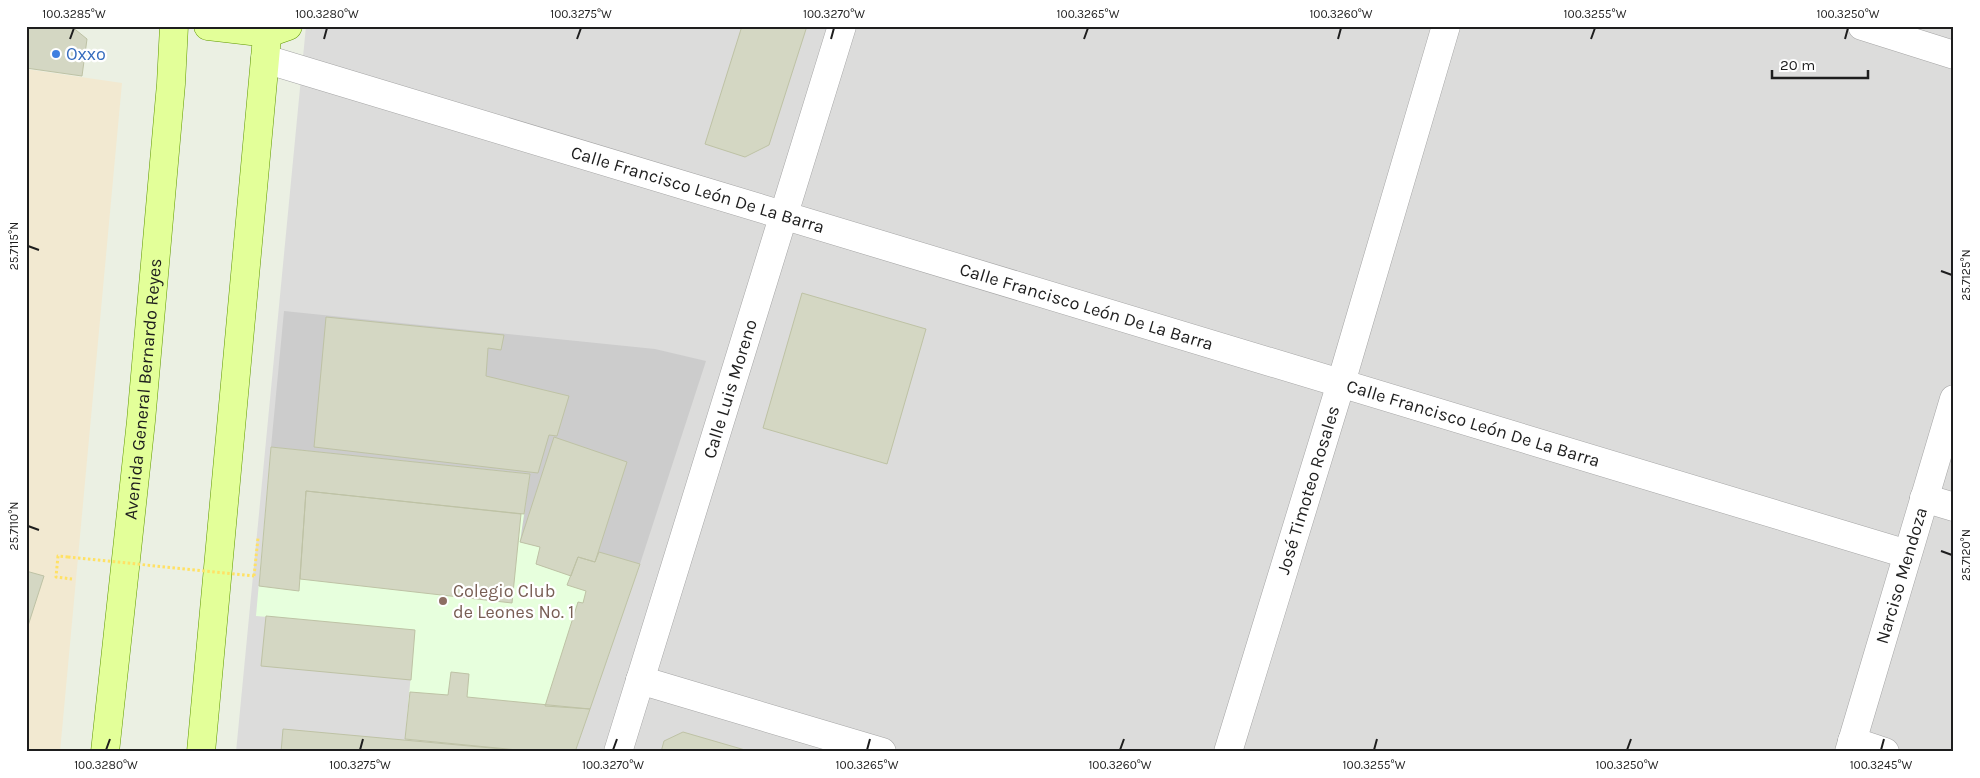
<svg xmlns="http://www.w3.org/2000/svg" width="1980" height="778" viewBox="0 0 1980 778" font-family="Karla,sans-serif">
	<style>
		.residential { fill: #dcdcdb }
		.commercial { fill: #f2e9d1 }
		.education { fill: #e7ffdd }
		.religious { fill: #ccc }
		.building { fill: #d4d7c3; stroke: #bec2a5 }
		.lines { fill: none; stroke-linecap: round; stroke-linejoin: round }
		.minor-casing { stroke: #a5a5a5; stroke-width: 29 }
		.major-casing { stroke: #5f9800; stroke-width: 29 }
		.path { stroke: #ffe165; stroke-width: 3; stroke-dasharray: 2.5 2.5; stroke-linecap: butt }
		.minor { stroke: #fff; stroke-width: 28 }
		.major { stroke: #e3ff99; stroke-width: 28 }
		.path-bridge { stroke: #ffe165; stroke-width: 3; stroke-dasharray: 2.5 2.5; stroke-linecap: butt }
		.ticks { fill: none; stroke: #1e1e1e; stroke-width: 2 }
		.shop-dot { fill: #3f7fe0; stroke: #fff; stroke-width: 2 }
		.education-dot { fill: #8d6e63; stroke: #fff; stroke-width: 2 }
		.labels { text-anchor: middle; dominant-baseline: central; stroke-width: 4.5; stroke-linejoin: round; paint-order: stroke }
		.shop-label { font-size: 18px; fill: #366cbe; stroke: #fff; text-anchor: start }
		.street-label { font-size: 18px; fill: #1e1e1e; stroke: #fff }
		.education-label { font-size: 18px; fill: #785e54; stroke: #fff; text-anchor: start }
		.neatline { fill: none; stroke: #1e1e1e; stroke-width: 2 }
		.ticks-label { font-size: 12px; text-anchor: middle; fill: #1e1e1e }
	</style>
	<rect width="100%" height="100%" fill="#ebf0e3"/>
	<path class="residential" d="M306,26H1954V752H236Z"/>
	<path class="commercial" d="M26,69L122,83L60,752H26Z"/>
	<path class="education" d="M271,447L530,474L521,542L540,547L599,552L640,564L575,752L405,739L415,630L256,616Z"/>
	<path class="religious" d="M284,311L655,349L706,361L640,564L595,562L578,557L571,576L536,564L540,547L520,542L530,474L271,447Z"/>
	<path class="building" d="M26,26H71L87,39L82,76L26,68Z
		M742,26H807L769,145L745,157L705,144Z
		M802,293L926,329L887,464L763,428Z
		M326,317L504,335L501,350L488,348L486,376L569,396L557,436L549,435L538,473L314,447Z
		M554,437L627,462L595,562L578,557L571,576L536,564L540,547L520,542Z
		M271,447L530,474L524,514L306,491L299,591L259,586Z
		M306,491L521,514L512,603L300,579Z
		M599,552L640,564L590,709L545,706L578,602L583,603L586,591L567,585L578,557L595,562Z
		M26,571L44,576L26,632Z
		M266,616L415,630L411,680L261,666Z
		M451,672L469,674L467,697L590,709L575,752H538L405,739L410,692L448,695Z
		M283,729L535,752H281Z
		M683,732L745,750V752H661L664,741Z"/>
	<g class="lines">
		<defs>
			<g id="minor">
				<path d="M1862,26L1954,55"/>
				<path id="s1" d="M265,59L1907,554"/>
				<path d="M1924,498L1954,507"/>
				<path d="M640,680L882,752"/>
				<path d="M1852,741L1885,752"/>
				<path id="s2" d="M618,752L842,26"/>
				<path id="s3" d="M1228,752L1341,383L1446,26"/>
				<path id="s4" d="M1849,752L1954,399"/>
			</g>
			<g id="major">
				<path d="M208,26L268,33L288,26"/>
				<path id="s5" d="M105,752L141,421L171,84L174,26"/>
				<path d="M201,752L268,26"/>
			</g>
		</defs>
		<use href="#minor" class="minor-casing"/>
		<use href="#major" class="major-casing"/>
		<path class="path" d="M68,557L58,556L56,577L72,579
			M254,576L258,538"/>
		<use href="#minor" class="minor"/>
		<use href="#major" class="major"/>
		<path class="path-bridge" d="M68,557L254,576"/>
	</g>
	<path class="ticks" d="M70,39L74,28M324,39L327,28M577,39L581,28M831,39L834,28M1084,39L1088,28M1338,39L1341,28M1591,39L1595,28M1845,39L1848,28M28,246L39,250M1941,271L1952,275M28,526L39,530M1941,551L1952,555M106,750L110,739M360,750L363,739M613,750L617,739M867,750L870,739M1120,750L1124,739M1374,750L1377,739M1627,750L1631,739M1881,750L1884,739"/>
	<circle class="shop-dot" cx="56" cy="54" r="5"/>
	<circle class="education-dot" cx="443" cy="601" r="5"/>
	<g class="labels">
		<g class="shop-label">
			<text x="66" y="54">Oxxo</text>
		</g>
		<g class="street-label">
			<text stroke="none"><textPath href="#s1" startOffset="452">Calle Francisco León De La Barra</textPath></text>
			<text stroke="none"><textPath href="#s1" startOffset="858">Calle Francisco León De La Barra</textPath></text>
			<text stroke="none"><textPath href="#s5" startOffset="365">Avenida General Bernardo Reyes</textPath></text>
			<text stroke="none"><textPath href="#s2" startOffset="380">Calle Luis Moreno</textPath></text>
			<text stroke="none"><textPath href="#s1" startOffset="1262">Calle Francisco León De La Barra</textPath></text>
			<text stroke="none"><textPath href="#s3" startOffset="274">José Timoteo Rosales</textPath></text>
			<text stroke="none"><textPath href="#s4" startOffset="184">Narciso Mendoza</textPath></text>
		</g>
		<g class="education-label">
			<text x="453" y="591">Colegio Club<tspan x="453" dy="21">de Leones No. 1</tspan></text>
		</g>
	</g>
	<rect width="1980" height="778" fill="none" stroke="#ffffff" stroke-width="55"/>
	<path d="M1772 70v8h96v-8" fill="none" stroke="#1e1e1e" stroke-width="2.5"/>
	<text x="1780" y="70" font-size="15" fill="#1e1e1e" stroke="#ffffff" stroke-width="4" paint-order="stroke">20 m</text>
	<rect x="28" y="28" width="1924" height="722" class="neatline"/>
	<g class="ticks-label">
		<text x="74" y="18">100.3285°W</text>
		<text x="327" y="18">100.3280°W</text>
		<text x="581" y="18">100.3275°W</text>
		<text x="834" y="18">100.3270°W</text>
		<text x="1088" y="18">100.3265°W</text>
		<text x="1341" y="18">100.3260°W</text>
		<text x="1595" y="18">100.3255°W</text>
		<text x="1848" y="18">100.3250°W</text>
		<text transform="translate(14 246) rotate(-90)" y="4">25.7115°N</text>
		<text transform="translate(1966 275) rotate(-90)" y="4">25.7125°N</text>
		<text transform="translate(14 526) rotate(-90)" y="4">25.7110°N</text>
		<text transform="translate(1966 555) rotate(-90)" y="4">25.7120°N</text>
		<text x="106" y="769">100.3280°W</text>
		<text x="360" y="769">100.3275°W</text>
		<text x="613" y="769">100.3270°W</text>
		<text x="867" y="769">100.3265°W</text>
		<text x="1120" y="769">100.3260°W</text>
		<text x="1374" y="769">100.3255°W</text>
		<text x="1627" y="769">100.3250°W</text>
		<text x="1881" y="769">100.3245°W</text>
	</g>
</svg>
